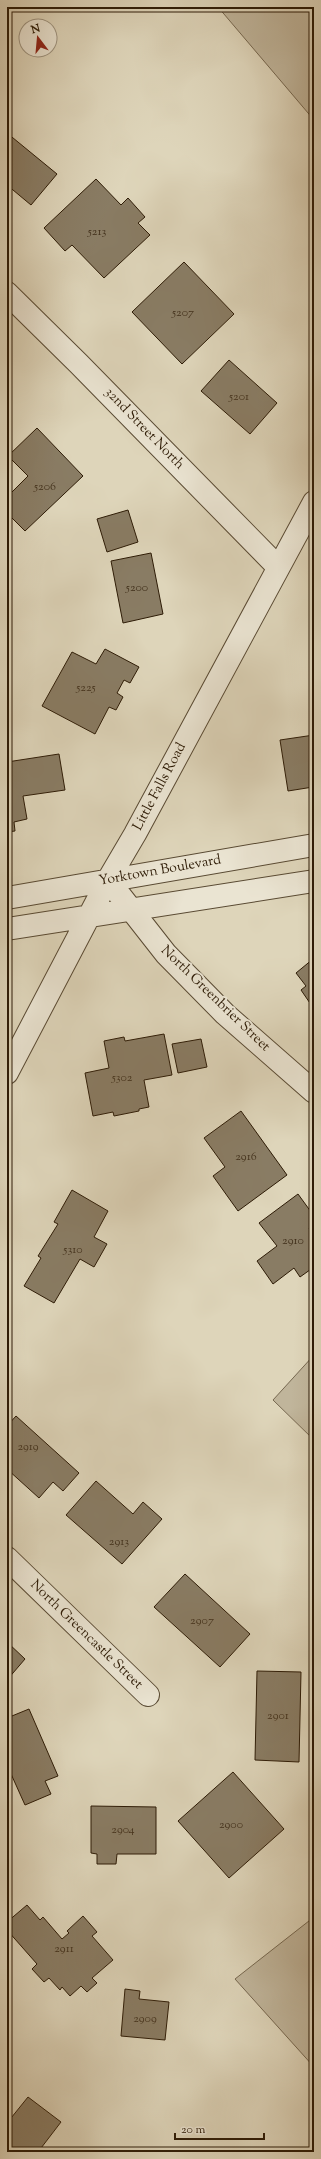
<svg xmlns="http://www.w3.org/2000/svg" width="321" height="2159" viewBox="0 0 321 2159" font-family="'Sorts Mill Goudy',serif">
	<style>
		.green { fill: #c0b59b; stroke: #766850 }
		.building { fill: #897c64; stroke: #2d1b06 }
		.lines { fill: none; stroke-linecap: round; stroke-linejoin: round }
		.minor-casing { stroke: #594a33; stroke-width: 24 }
		.tertiary-casing { stroke: #594a33; stroke-width: 24 }
		.minor { stroke: #eae4d2; stroke-width: 22 }
		.tertiary { stroke: #eae4d2; stroke-width: 22 }
		.labels { text-anchor: middle; dominant-baseline: central; stroke-width: 4; stroke-linejoin: round; paint-order: stroke }
		.number-label { font-size: 12px; fill: #44331e }
		.street-label { font-size: 14px; fill: #2d1b06; stroke: #eae4d2 }
	</style>
	<rect width="100%" height="100%" fill="#ded5ba"/>
	<filter id="stains"><feTurbulence type="fractalNoise" baseFrequency=".005" numOctaves="4"/><feColorMatrix values="0 0 0 0 .2 0 0 0 0 .09 0 0 0 0 .02 0 0 0 .5 -.17"/></filter>
	<radialGradient id="worn" r=".72"><stop offset=".6" stop-color="#630" stop-opacity="0"/><stop offset="1" stop-color="#630" stop-opacity=".3"/></radialGradient>
	<path class="green" d="M218,7H314V120Z
		M314,1355V1440L273,1400Z
		M314,1917V2067L235,1979Z"/>
	<path class="building" d="M7,133L57,174L31,205L7,185Z
		M96,179L121,205L128,198L145,217L138,223L150,235L104,278L72,245L65,251L44,228Z
		M184,262L234,314L182,364L132,312Z
		M229,360L277,403L250,434L201,391Z
		M37,428L83,476L25,531L7,513V497L28,476L8,456Z
		M128,510L138,542L107,552L97,519Z
		M151,553L163,614L123,623L111,561Z
		M105,649L139,667L130,683L124,680L117,693L123,697L116,710L109,707L95,734L42,706L72,652L96,664Z
		M314,735V777H312L313,787L288,791L280,740Z
		M59,754L65,790L23,796L27,819L14,822L15,831L7,832V762Z
		M313,959L314,960V1009L301,990L306,986L296,973Z
		M164,1034L172,1075L144,1080L149,1107L139,1109V1111L114,1116L113,1112L93,1116L85,1073L109,1068L104,1041L124,1037L125,1041Z
		M201,1039L207,1067L178,1073L172,1044Z
		M241,1111L287,1175L238,1211L213,1176L225,1167L204,1138Z
		M72,1190L108,1211L94,1237L107,1244L94,1267L80,1259L54,1303L24,1286L41,1258L38,1256L58,1224L54,1222Z
		M298,1194L314,1216V1224L309,1228L314,1235V1267L300,1277L294,1268L273,1284L257,1261L277,1246L259,1223Z
		M16,1416L79,1473L63,1491L53,1482L39,1498L7,1469V1426Z
		M96,1481L133,1514L143,1502L162,1519L122,1564L66,1515Z
		M185,1574L250,1634L220,1667L154,1607Z
		M7,1642L25,1659L7,1680Z
		M257,1671L301,1672L299,1762L255,1760Z
		M29,1709L58,1776L45,1781L51,1794L25,1805L7,1765V1718Z
		M233,1772L284,1829L229,1878L178,1821Z
		M91,1806L156,1807V1854H117L116,1864H97V1854L91,1853Z
		M27,1905L40,1920L43,1917L62,1939L69,1933L67,1931L83,1916L97,1932L92,1936L113,1960L92,1978L97,1983L87,1992L81,1986L70,1996L62,1987L60,1990L49,1978L44,1982L32,1969L37,1964L7,1930V1922Z
		M125,1989L140,1991L139,1999L169,2002L165,2040L121,2036Z
		M28,2097L61,2122L38,2152H7V2123Z"/>
	<g class="lines">
		<defs>
			<path id="minor" d="M7,293L79,364L278,567
				M108,880L166,954L225,1014L314,1092
				M7,1558L148,1695"/>
			<path id="tertiary" d="M7,898L314,845
				M7,929L314,881
				M7,1073L108,880L135,834L314,502"/>
		</defs>
		<use href="#minor" class="minor-casing"/>
		<use href="#tertiary" class="tertiary-casing"/>
		<use href="#minor" class="minor"/>
		<use href="#tertiary" class="tertiary"/>
	</g>
	<g class="labels">
		<g class="number-label">
			<text x="97" y="232">5213</text>
			<text x="183" y="313">5207</text>
			<text x="239" y="397">5201</text>
			<text x="45" y="487">5206</text>
			<text x="137" y="588">5200</text>
			<text x="86" y="688">5225</text>
			<text x="122" y="1078">5302</text>
			<text x="246" y="1157">2916</text>
			<text x="293" y="1241">2910</text>
			<text x="73" y="1250">5310</text>
			<text x="28" y="1447">2919</text>
			<text x="119" y="1542">2913</text>
			<text x="202" y="1621">2907</text>
			<text x="278" y="1716">2901</text>
			<text x="231" y="1825">2900</text>
			<text x="123" y="1830">2904</text>
			<text x="64" y="1949">2911</text>
			<text x="145" y="2019">2909</text>
		</g>
		<g class="street-label">
			<text transform="translate(144 429) rotate(46)">32nd Street North</text>
			<text transform="translate(160 787) rotate(-62)">Little Falls Road</text>
			<text transform="translate(160 871) rotate(-10)">Yorktown Boulevard</text>
			<text transform="translate(215 999) rotate(44)">North Greenbrier Street</text>
			<text transform="translate(86 1635) rotate(44)">North Greencastle Street</text>
		</g>
	</g>
	<rect width="321" height="2159" fill="none" stroke="#ded5ba" stroke-width="24"/>
	<rect x="8" y="8" width="305" height="2143" fill="none" stroke="#2d1b06" stroke-width="2"/>
	<rect x="12" y="12" width="297" height="2135" fill="none" stroke="#2d1b06"/>
	<g transform="translate(38 38) rotate(344)"><circle r="19" fill="#eae4d2" stroke="#9e9480"/>
	<path d="M0-3L7 15L0 10L-7 15Z" fill="#8f2418"/>
	<text y="-6" font-size="11" font-weight="bold" text-anchor="middle" fill="#2d1b06">N</text>
	</g>
	<path d="M175 2133v6h89v-6" fill="none" stroke="#2d1b06" stroke-width="2"/>
	<text x="181" y="2133" font-size="12" fill="#2d1b06" stroke="#eae4d2" stroke-width="3" paint-order="stroke">20 m</text>
	<rect width="100%" height="100%" filter="url(#stains)"/>
	<rect width="100%" height="100%" fill="url(#worn)"/>
</svg>
